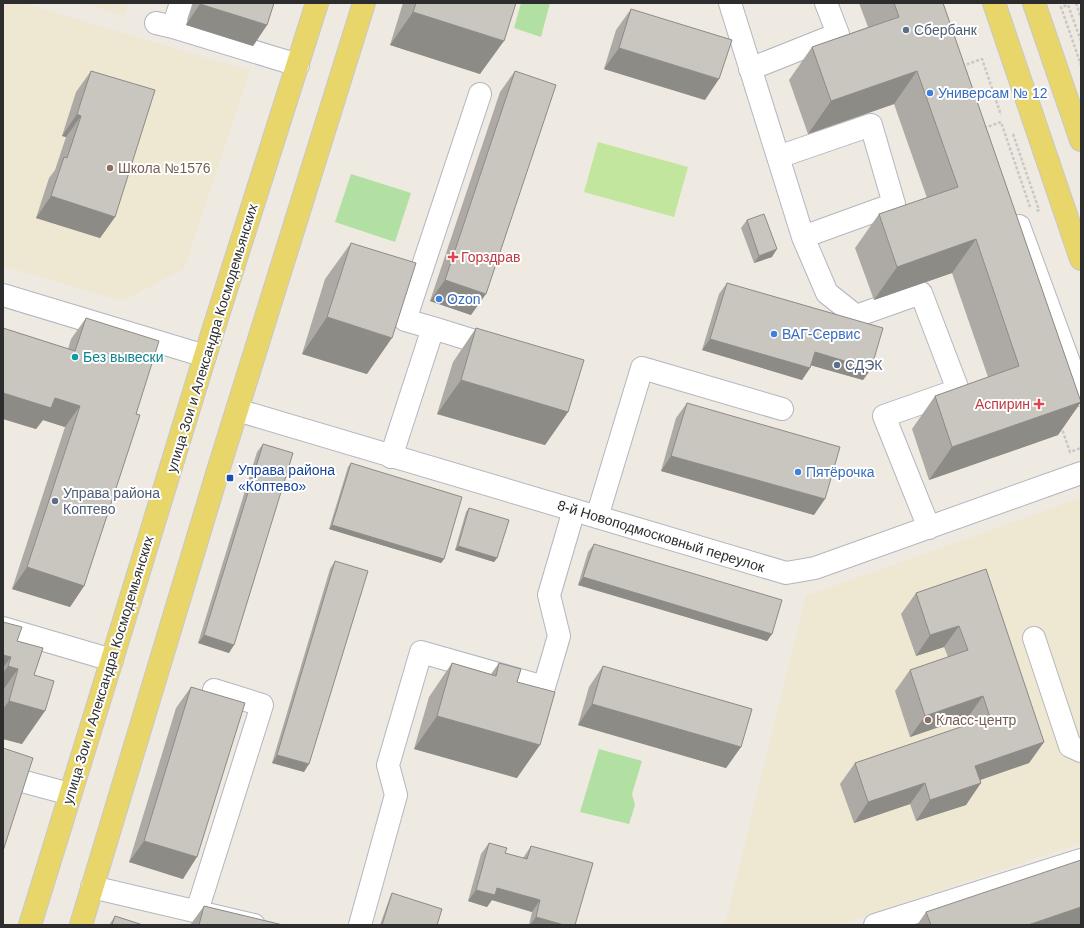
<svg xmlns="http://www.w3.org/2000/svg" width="1084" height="928" viewBox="0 0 1084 928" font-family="Arial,sans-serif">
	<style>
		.education { fill: #eee7d2 }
		.green { fill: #b2e0a2 }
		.pitch { fill: #c2e69e }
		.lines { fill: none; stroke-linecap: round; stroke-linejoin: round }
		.minor-casing { stroke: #b4b6bf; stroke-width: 24 }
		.major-casing { stroke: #c8c8c8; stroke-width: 24 }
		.path { stroke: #c8c8c8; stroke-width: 2.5; stroke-dasharray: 3 2; stroke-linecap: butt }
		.minor { stroke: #fff; stroke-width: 22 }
		.major { stroke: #e8d66b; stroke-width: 22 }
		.wall { fill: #adaaa5 }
		.shaded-wall { fill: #8d8b86 }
		.building { fill: #c9c6c0; stroke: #8d8b86 }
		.service-dot { fill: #5c6f8a; stroke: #fff; stroke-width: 1.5 }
		.shop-dot { fill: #3f7fe0; stroke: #fff; stroke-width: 1.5 }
		.education-dot { fill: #8d6e63; stroke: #fff; stroke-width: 1.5 }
		.health-dot { fill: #e0444e; stroke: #fff; stroke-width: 1.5 }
		.culture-dot { fill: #0f9aa8; stroke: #fff; stroke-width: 1.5 }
		.transit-dot { fill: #1a4fb4; stroke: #fff; stroke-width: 1.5 }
		.labels { text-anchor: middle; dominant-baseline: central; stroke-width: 4; stroke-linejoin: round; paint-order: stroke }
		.service-label { font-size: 14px; fill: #4e5e75; stroke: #fff; text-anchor: start }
		.shop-label { font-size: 14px; fill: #366cbe; stroke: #fff; text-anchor: start }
		.education-label { font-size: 14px; fill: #785e54; stroke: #fff; text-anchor: start }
		.health-label { font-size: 14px; fill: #be3a42; stroke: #fff; text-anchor: start }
		.street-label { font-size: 14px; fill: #2d2d2d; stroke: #fff }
		.culture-label { font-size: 14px; fill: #0d838f; stroke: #fff; text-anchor: start }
		.transit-label { font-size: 14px; fill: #164399; stroke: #fff; text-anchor: start }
	</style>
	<rect width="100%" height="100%" fill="#eee9e1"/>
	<path class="education" d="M3,3H23L250,71L184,269L122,301L3,266Z
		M83,3H128L124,16Z
		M1081,498V843L837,925H725L806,596Z"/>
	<path class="green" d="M521,3H550L541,37L514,28Z
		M351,174L411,193L395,242L335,222Z
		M599,749L642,761L632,794L635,805L629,824L580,812Z"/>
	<path class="pitch" d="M598,142L688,167L674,217L584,192Z"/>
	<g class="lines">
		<defs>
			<path id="minor" d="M730,3L803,237L827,293L856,316L921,293L958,390L884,416L929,528
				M156,23L173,27L298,65
				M173,27L181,3
				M750,69L838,34L826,3
				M778,157L871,125L894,204L803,237
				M1019,226L1081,395
				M3,295L205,356
				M433,328L497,348
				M237,410L786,573L815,568L1081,473
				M391,457L433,328L405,320L480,94
				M597,517L642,368L782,409
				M3,628L112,660
				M1034,638L1070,746L1081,751
				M3,776L70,794
				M92,887L254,925
				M197,911L262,705L214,690
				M360,925L396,795L388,765L421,652L544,687L559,636L549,595L574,510
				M875,925L1081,860"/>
			<path id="major" d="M994,3L1081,259
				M1034,3L1081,140
				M30,925L114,653L205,356L317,3
				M81,925L217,474L364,3"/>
		</defs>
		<use href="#minor" class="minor-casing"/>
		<use href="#major" class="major-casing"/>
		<path class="path" d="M1076,3L1081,18
			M1081,41L1068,5L1061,7L1081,65
			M962,66L982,59L1001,115
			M984,128L1001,122L1030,207
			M1013,134L1039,210L1035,212
			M1061,426L1070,452L1081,448"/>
		<use href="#minor" class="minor"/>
		<use href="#major" class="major"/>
	</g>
	<path class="wall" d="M193,3H274L267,25L253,46L186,25Z
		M403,3H516L480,74L390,45Z
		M859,3H943L1081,402L1058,435L929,480L912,429L935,396L988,377L952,273L874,300L855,248L879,214L927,198L894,104L808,134L789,80L812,47L868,27Z
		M631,9L705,100L604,69L616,30Z
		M91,71L115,217L100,238L36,218L49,178L55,170L66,137L62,136L76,92Z
		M515,71L471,315L430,301L500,92Z
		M747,220L772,257L754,263L741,228Z
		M351,243L367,374L302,354L325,279Z
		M727,283L871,369L863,380L811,365L810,368L802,380L702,350L719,294Z
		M86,318L136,414L84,586L70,607L12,589L65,427L43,420L36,429L3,419V328L68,349L71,339Z
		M476,328L568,412L545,445L437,414L453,362Z
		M687,403L814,515L661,471L676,418Z
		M263,444L229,653L198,643L257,452Z
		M351,463L444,559L441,563L329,529L348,467Z
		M469,508L497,558L494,562L455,550L466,512Z
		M594,544L772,634L767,641L578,585L588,552Z
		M335,561L304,772L272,763L330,569Z
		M986,569L1044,742L1029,763L980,780L966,805L916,821L910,804L854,823L840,784L855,763L971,724L968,717L910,737L895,691L910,670L948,657L944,647L916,656L901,614L916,593Z
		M3,622L17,641L34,675L22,744L3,739Z
		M452,663L491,674L499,663L517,682V778L414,749L429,697Z
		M603,666L741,747L726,768L578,725L589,687Z
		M191,687L183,879L129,862L176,708Z
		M489,843L505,853L523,858L531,846L575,925H529L532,912L492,900L487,907L468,901L481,854Z
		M392,893L437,925H380L390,897Z
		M204,906L283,925H190Z
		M926,912L1081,925H917Z
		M115,916L143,925H109Z"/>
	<path class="shaded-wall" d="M200,4L267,25L253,46L186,25Z
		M413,12L504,41L480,74L390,45Z
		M619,48L719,79L705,100L604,69Z
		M917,71L894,104L808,134L831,101Z
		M77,114L81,116L66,137L62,136Z
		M51,196L115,217L100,238L36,218Z
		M976,239L952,273L874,300L897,267Z
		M777,249L772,257L754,263L759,256Z
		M445,280L486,294L471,315L430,301Z
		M327,317L392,338L367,374L302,354Z
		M710,339L810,368L802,380L702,350Z
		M815,352L871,369L863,380L806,364Z
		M461,380L568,412L545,445L437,414Z
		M3,393L55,398L80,406L65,427L43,420L36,429L3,419Z
		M1081,402L1058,435L929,480L952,447Z
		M671,456L825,499L814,515L661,471Z
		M332,525L444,559L441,563L329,529Z
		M458,546L497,558L494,562L455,550Z
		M27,567L84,586L70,607L12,589Z
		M583,577L772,634L767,641L578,585Z
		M959,626L944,647L916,656L930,635Z
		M204,635L234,645L229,653L198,643Z
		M3,655L11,657L3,668Z
		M8,666L18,669L3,690V673Z
		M983,696L968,717L910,737L925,716Z
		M9,701L45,711L22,744L3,739V709Z
		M592,704L741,747L726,768L578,725Z
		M437,716L540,745L517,778L414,749Z
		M1044,742L1029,763L960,787L975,766Z
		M277,755L309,764L304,772L272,763Z
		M925,783L910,804L854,823L868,802Z
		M981,783L966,805L916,821L930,800Z
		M144,841L197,857L183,879L129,862Z
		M497,888L540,900L532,912L492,900L487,907L468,901L476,890Z
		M1081,907V925H1028Z
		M536,917L564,925H530Z"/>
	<path class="building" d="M201,3H274L267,25L200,4Z
		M416,3H516L504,41L413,12Z
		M894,3H943L1081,402L952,447L935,396L1019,366L976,239L897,267L879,214L958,187L917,71L831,101L812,47L899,17Z
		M631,9L732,40L719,79L619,48Z
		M91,71L155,90L115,217L51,196L64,157L67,158L81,116L77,114Z
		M515,71L556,85L486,294L445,280Z
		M764,214L777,249L759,256L747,220Z
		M351,243L416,263L392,338L327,317Z
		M727,283L883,328L871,369L815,352L810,368L710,339Z
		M86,318L159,341L136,414L140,415L84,586L27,567L80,406L55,398L51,408L3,393V328L75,351Z
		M476,328L584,360L568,412L461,380Z
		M687,403L840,447L825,499L671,456Z
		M263,444L293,453L234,645L204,635Z
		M351,463L462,497L444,559L332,525Z
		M469,508L509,520L497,558L458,546Z
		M594,544L782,600L772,634L583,577Z
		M335,561L368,571L309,764L277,755Z
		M986,569L1044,742L975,766L981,783L930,800L925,783L868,802L855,763L990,717L983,696L925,716L910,670L968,650L959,626L930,635L916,593Z
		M3,622L22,627L17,641L43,648L34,675L54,681L45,711L9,701L18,669L8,666L11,657L3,655Z
		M452,663L496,676L499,663L521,669L517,682L555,692L540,745L437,716Z
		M603,666L752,709L741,747L592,704Z
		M191,687L245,703L197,857L144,841Z
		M3,748L33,758L3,851Z
		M489,843L507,848L505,853L527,859L531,846L593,863L575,925H564L536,917L540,900L497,888L495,895L476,890Z
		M1081,860V907L1028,925H931L926,912Z
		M392,893L442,909L437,925H382Z
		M204,906L283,925H199Z
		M115,916L143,925H112Z"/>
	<g class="service-dot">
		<circle cx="906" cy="30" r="4"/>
		<circle cx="837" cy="365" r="4"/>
		<circle cx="55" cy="501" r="4"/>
	</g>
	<g class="shop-dot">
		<circle cx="930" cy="93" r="4"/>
		<circle cx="439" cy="299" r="4"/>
		<circle cx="774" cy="334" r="4"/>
		<circle cx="798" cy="472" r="4"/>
	</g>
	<g class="education-dot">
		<circle cx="110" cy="168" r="4"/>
		<circle cx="928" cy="720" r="4"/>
	</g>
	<g class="health-dot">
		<path d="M451 251h4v4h4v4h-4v4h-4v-4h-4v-4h4z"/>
		<path d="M1037 398h4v4h4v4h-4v4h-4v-4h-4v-4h4z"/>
	</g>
	<circle class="culture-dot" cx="75" cy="357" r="4"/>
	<rect class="transit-dot" x="226" y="474" width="8" height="8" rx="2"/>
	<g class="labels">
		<g class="service-label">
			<text x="914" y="30">Сбербанк</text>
			<text x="845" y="365">СДЭК</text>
			<text x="63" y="493">Управа района<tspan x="63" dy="16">Коптево</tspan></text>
		</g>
		<g class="shop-label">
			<text x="938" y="93">Универсам № 12</text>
			<text x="447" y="299">Ozon</text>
			<text x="782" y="334">ВАГ-Сервис</text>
			<text x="806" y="472">Пятёрочка</text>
		</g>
		<g class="education-label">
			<text x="118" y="168">Школа №1576</text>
			<text x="936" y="720">Класс-центр</text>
		</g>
		<g class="health-label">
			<text x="461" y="257">Горздрав</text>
			<text x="1030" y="404" text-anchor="end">Аспирин</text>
		</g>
		<g class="street-label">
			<text transform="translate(212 338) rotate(-73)">улица Зои и Александра Космодемьянских</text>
			<text transform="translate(661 536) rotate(17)">8-й Новоподмосковный переулок</text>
			<text transform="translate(108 670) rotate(-73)">улица Зои и Александра Космодемьянских</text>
		</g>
		<g class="culture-label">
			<text x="83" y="357">Без вывески</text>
		</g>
		<g class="transit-label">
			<text x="238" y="470">Управа района<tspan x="238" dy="16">«Коптево»</tspan></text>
		</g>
	</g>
	<rect width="1084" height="928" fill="none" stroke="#2d2d2d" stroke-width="8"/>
</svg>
